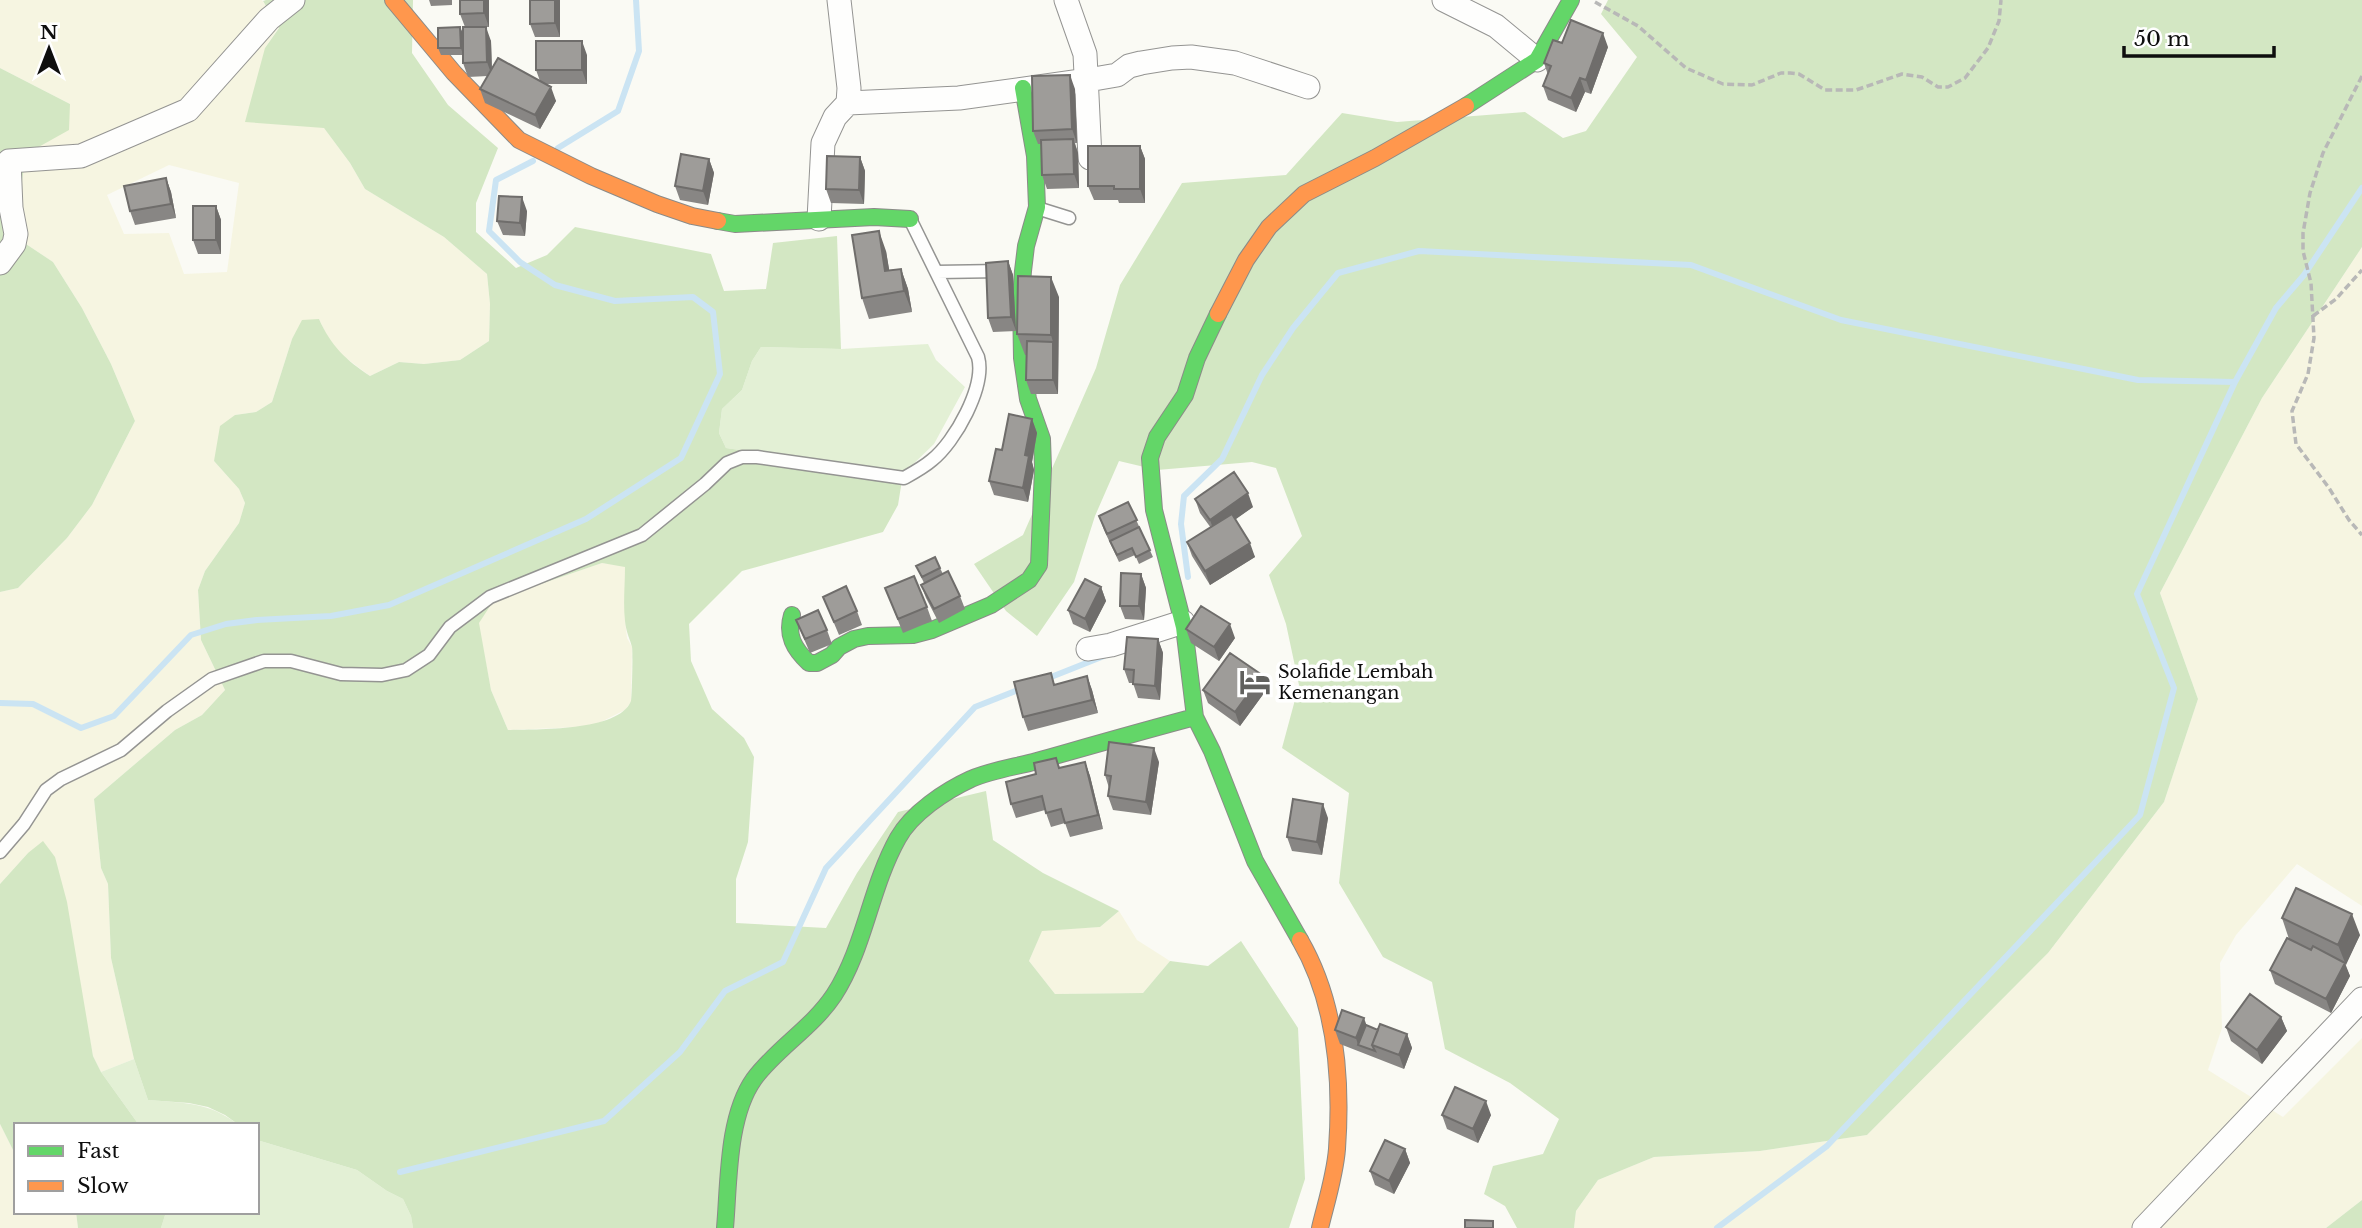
<svg xmlns="http://www.w3.org/2000/svg" width="2362" height="1228" viewBox="0 0 2362 1228" font-family="'Libre Baskerville',serif">
	<style>
		.farmland { fill: #f6f5e1; fill-rule: evenodd }
		.green { fill: #e3f0d5 }
		.forest { fill: #d3e7c3; fill-rule: evenodd }
		.lines { fill: none; stroke-linecap: round; stroke-linejoin: round }
		.stream { stroke: #cbe4f3; stroke-width: 6 }
		.lane-casing { stroke: #949492; stroke-width: 15 }
		.street-casing { stroke: #949492; stroke-width: 25 }
		.fast-casing { stroke: #8b8b88; stroke-width: 18 }
		.slow-casing { stroke: #8b8b88; stroke-width: 18 }
		.path { stroke: #b8b8b7; stroke-width: 3.5; stroke-dasharray: 7 3.5; stroke-linecap: butt }
		.lane { stroke: #fefefd; stroke-width: 12 }
		.street { stroke: #fefefd; stroke-width: 23 }
		.fast { stroke: #63d668; stroke-width: 16 }
		.slow { stroke: #ff974d; stroke-width: 16 }
		.wall { fill: #888684 }
		.shaded-wall { fill: #6f6d6b }
		.building { fill: #9e9c99; stroke: #6f6d6b; stroke-width: 2 }
		.labels { text-anchor: middle; dominant-baseline: central; stroke-width: 7; stroke-linejoin: round; paint-order: stroke }
		.poi-label { font-size: 18px; fill: #0e0e0e; stroke: #fff; text-anchor: start }
	</style>
	<rect width="100%" height="100%" fill="#fafaf4"/>
	<path class="farmland" d="M0,0H262L279,27L265,48L350,163L365,189L444,237L487,274L490,304L489,341L460,360L424,364L399,362L370,376L338,352L327,336L319,319L292,339L272,402L256,412L235,415L214,461L239,489L245,503L239,523L205,571L198,590L201,640L225,690L202,715L175,730L94,799L101,868L108,884L111,958L134,1059L101,1072L93,1056L82,998L28,853L0,884V592L18,588L67,538L92,505L135,421L111,364L82,308L53,262L26,244L21,188L26,154L70,104L0,68ZM169,165L239,183L227,272L184,274L169,233L124,234L107,195Z
		M2362,247V906L2297,864L2236,935L2220,963L2222,1028L2208,1070L2283,1117L2362,1038V1200L2326,1228H1574L1576,1211L1598,1180L1654,1157L1760,1151L1867,1135L2048,953L2164,802L2198,699L2160,593L2262,398Z
		M602,563L625,566V620L627,638L632,647L631,702L625,710L599,723L580,727L508,730L491,690L478,623L494,600Z
		M1119,911L1137,940L1170,961L1143,993L1055,994L1029,961L1042,930L1100,927Z
		M0,1124L16,1156V1212H76L78,1228H0Z"/>
	<path class="green" d="M928,344L936,360L965,387L934,444L903,474L726,448L719,433L722,409L742,390L752,361L761,347L841,349Z
		M134,1059L148,1100C185,1103 209,1102 239,1125H139L101,1072Z
		M257,1140L357,1170L387,1191L403,1199L411,1216L413,1228H161L166,1212H257Z"/>
	<path class="forest" d="M266,0H413L412,53L448,105L498,148L476,203V232L516,268L547,255L575,227L711,254L724,291L766,289L773,243L837,236L841,349L761,347L752,361L742,390L722,409L719,433L726,448L903,474L898,505L883,532L742,571L689,624L691,661L712,709L744,738L754,757L748,842L736,879V923L826,928L857,873L898,812L986,791L993,840L1043,873L1119,911L1100,927L1042,931L1029,961L1055,994L1143,993L1170,961L1208,966L1241,941L1298,1028L1305,1179L1289,1228H413L411,1216L403,1199L387,1191L357,1170L257,1140V1125H239L225,1115L208,1107L189,1103L148,1100L134,1059L111,958L108,884L101,868L94,799L175,730L202,715L225,690L201,640L198,590L205,571L239,523L245,503L239,489L214,461L220,426L235,415L256,412L272,402L292,339L302,320L319,319C331,346 346,360 370,376L399,362L424,364L460,360L489,341L490,304L487,274L444,237L365,189L350,163L324,128L245,122L265,48L279,28L263,1ZM602,563L625,567C625,585 623,603 625,621C626,632 630,639 632,647C633,652 632,697 631,701C619,732 535,729 508,730L491,690L479,623L494,600Z
		M1608,0H2362V247L2262,398L2160,593L2198,699L2164,802L2048,953L1867,1135L1760,1151L1654,1157L1598,1180L1576,1211L1574,1228H1517L1505,1206L1484,1194L1493,1166L1543,1154L1559,1119L1510,1083L1445,1049L1432,982L1383,957L1339,883L1349,793L1282,748L1299,685L1286,624L1269,575L1302,536L1276,468L1252,462L1157,470L1119,461L1095,516L1074,582L1037,636L1006,611L974,564L1023,535L1096,368L1120,285L1182,183L1286,175L1342,113L1397,122L1525,112L1563,138L1586,131L1637,57L1601,14Z
		M0,68L70,104L69,130L26,154L21,188L26,244L53,262L82,308L111,364L135,421L92,505L67,538L18,588L0,592Z
		M43,841L55,857L67,902L93,1056L101,1072L139,1125H16V1156L0,1124V884L28,853Z
		M2362,1200V1228H2326Z
		M76,1212H166L161,1228H78Z"/>
	<g class="lines">
		<path class="stream" d="M558,148L618,111L639,51L636,0
			M1188,577L1181,524L1184,496L1222,459L1262,375L1293,328L1338,273L1419,251L1691,265L1841,320L2138,380L2235,382
			M1046,679L1104,656
			M0,703L33,704L81,728L114,716L191,635L226,624L257,620L331,616L389,605L586,519L681,458L720,374L713,312L693,297L615,301L555,285L520,262L489,231L496,180L533,161
			M400,1172L604,1121L680,1052L725,991L783,962L826,868L975,707L1023,688
			M1717,1228L1827,1146L2140,815L2174,688L2137,594L2235,382L2276,308L2304,275L2362,188"/>
		<defs>
			<path id="lane" d="M1037,208L1069,218
				M937,272L1001,271
				M0,852L24,824L46,790L61,779L121,750L167,711L212,679L264,661H291L341,674L382,675L406,670L429,655L450,627L490,597L642,535L705,484L727,463L742,457H757L904,478C913,473 924,467 932,460C955,442 986,386 978,357L910,219"/>
			<path id="street" d="M1066,0L1085,54L1090,158
				M1444,0L1496,26L1537,60
				M848,103L959,98L1088,80L1117,75L1129,66L1141,63L1172,58L1191,57L1235,63L1308,87
				M819,219L823,143L835,117L848,103L849,88L839,0
				M0,263L14,244L16,234L11,208L9,161L81,156L188,110L269,19L293,0
				M1088,649L1111,645L1183,622
				M2144,1228L2362,999"/>
			<path id="fast" d="M1466,106L1537,60L1571,0
				M718,221L735,224L874,217L910,219
				M1218,314L1197,358L1185,395L1157,437L1150,458L1154,510L1184,627L1195,717L1212,751L1255,861L1300,940
				M792,615C786,635 794,649 809,663H817L832,655L839,647L854,639L868,636L913,635L932,630L991,605L1029,580L1039,565L1043,468L1042,439L1028,399L1022,358L1021,298L1023,271L1026,246L1037,207L1035,156L1023,88
				M725,1228C729,1183 727,1117 754,1079C777,1048 812,1028 834,995C865,947 870,888 898,838C912,813 945,791 971,779C992,770 1015,767 1037,761C1090,746 1142,731 1195,717"/>
			<path id="slow" d="M393,0L454,73L519,140L591,176L657,204L692,216L718,221
				M1218,314L1246,260L1269,227L1304,194L1375,158L1466,106
				M1300,940C1336,1002 1342,1079 1337,1149C1335,1175 1326,1203 1320,1228"/>
		</defs>
		<use href="#lane" class="lane-casing"/>
		<use href="#street" class="street-casing"/>
		<use href="#fast" class="fast-casing"/>
		<use href="#slow" class="slow-casing"/>
		<path class="path" d="M1595,2L1638,26L1686,68L1723,84L1752,85L1781,73H1790L1799,74L1825,90H1856L1902,74L1922,77L1938,87H1948L1965,78L1988,48L1999,21L2001,0
			M2362,76L2323,153L2310,193L2303,233V251L2311,283L2314,338L2308,374L2292,411L2296,444L2329,488L2349,520L2362,535
			M2313,316L2336,299L2362,270"/>
		<use href="#lane" class="lane"/>
		<use href="#street" class="street"/>
		<use href="#fast" class="fast"/>
		<use href="#slow" class="slow"/>
	</g>
	<path class="wall" d="M429,0H452V5L431,6Z
		M489,0V27H479L491,41L492,69L540,81L536,70L587,55V84H546L556,101L540,129L485,103L480,89L488,76L468,77L463,63L465,27L460,14Z
		M530,0H560V37H535L530,24Z
		M460,27L463,34V55H441L438,48Z
		M1562,43L1608,47L1591,94L1585,92L1576,112L1548,100L1543,86L1548,75L1544,63Z
		M1075,89L1077,143H1075L1078,153L1079,188L1047,189L1042,175V144H1038L1033,131Z
		M1140,146L1145,159V203H1119L1118,200H1094L1088,186Z
		M860,157L865,171L864,204L831,203L826,189Z
		M709,159L714,173L708,205L680,200L675,186Z
		M166,178L171,192L176,218L135,225L130,211Z
		M216,206L221,220V254H198L193,240Z
		M527,211L525,236L503,235L497,221Z
		M886,251L889,270L901,269L908,289L912,312L869,319L862,298Z
		M1008,261L1013,275L1016,331L993,332L988,318Z
		M1059,297L1058,394H1031L1026,380L1027,355H1025L1017,334Z
		M1032,419L1037,433L1032,462L1034,470L1028,502L994,495L989,481L1002,450Z
		M1195,499L1253,507L1235,519L1255,557L1210,585L1192,556L1187,542L1211,528L1200,513Z
		M1128,502L1153,557L1139,564L1135,555L1119,562L1104,530L1099,516Z
		M916,566L940,568L943,574L960,596L965,609L939,623L926,598L921,585L924,583Z
		M1141,574L1146,588L1144,620L1125,619L1120,606Z
		M1101,587L1106,601L1090,632L1073,624L1068,610Z
		M885,588L927,607L932,621L903,633Z
		M823,597L857,611L862,625L839,635Z
		M796,620L827,630L832,644L810,653Z
		M1186,629L1235,638L1219,661L1191,643Z
		M1158,639L1163,653L1160,700L1138,698L1133,683H1129L1124,669Z
		M1087,676L1092,690L1098,713L1028,731L1023,717Z
		M1267,689L1240,726L1208,703L1203,690Z
		M1085,762L1090,776L1103,829L1070,837L1065,823L1051,827L1045,810L1016,818L1011,804L1036,774Z
		M1159,762L1151,815L1113,810L1108,796L1109,788L1105,775Z
		M1328,818L1322,855L1292,851L1287,837Z
		M2282,918L2360,935L2345,965L2350,976L2331,1013L2275,984L2270,970L2289,939Z
		M2281,1017L2287,1031L2262,1064L2231,1041L2226,1027Z
		M1366,1025L1378,1030L1407,1034L1412,1048L1404,1069L1340,1044L1335,1030Z
		M1442,1115H1491L1478,1143L1447,1129Z
		M1405,1149L1410,1163L1394,1194L1375,1185L1370,1171Z"/>
	<path class="shaded-wall" d="M484,0H489V27L484,13Z
		M555,0H560V37L555,23Z
		M460,27L463,34V55L461,48Z
		M486,27L491,41L492,76L487,62Z
		M1603,33L1608,47L1591,94L1586,80Z
		M582,41L587,55V84L582,70Z
		M1070,75L1075,89L1077,143L1072,129Z
		M1580,78L1585,92L1576,112L1571,98Z
		M551,87L556,101L540,129L535,115Z
		M1073,139L1078,153L1079,188L1074,174Z
		M1140,146L1145,159V203L1140,189Z
		M860,157L865,171L864,204L859,190Z
		M709,159L714,173L708,205L703,191Z
		M166,178L171,192L176,218L171,204Z
		M522,197L527,211L525,236L520,223Z
		M216,206L221,220V254L216,240Z
		M879,231L886,251L893,292L885,271Z
		M1008,261L1013,275L1016,331L1011,317Z
		M901,269L908,289L912,312L904,291Z
		M1051,277L1059,297L1058,394L1053,380V342L1051,335Z
		M1032,419L1037,433L1032,462L1034,470L1028,502L1023,488L1025,455Z
		M1248,493L1253,507L1215,534L1210,520Z
		M1250,543L1255,557L1210,585L1205,571Z
		M1141,574L1146,588L1144,620L1139,606Z
		M1101,587L1106,601L1090,632L1085,619Z
		M1230,624L1235,638L1219,661L1214,647Z
		M1158,639L1163,653L1160,700L1155,686Z
		M1262,675L1267,689L1240,726L1235,712Z
		M1087,676L1092,690L1098,713L1092,700Z
		M1154,748L1159,762L1151,815L1146,802Z
		M1085,762L1090,776L1103,829L1098,815Z
		M1323,804L1328,818L1322,855L1317,842Z
		M2352,914L2360,935L2346,965L2338,945Z
		M2345,963L2350,976L2331,1013L2326,999Z
		M2281,1017L2287,1031L2262,1064L2257,1050Z
		M1364,1018L1369,1032L1358,1045L1356,1038Z
		M1407,1034L1412,1048L1404,1069L1399,1055Z
		M1486,1101L1491,1115L1478,1143L1473,1129Z
		M1405,1149L1410,1163L1394,1194L1389,1181Z"/>
	<path class="building" d="M460,0H484V13L460,14Z
		M530,0H555V23L530,24Z
		M1571,20L1603,33L1586,80L1580,78L1571,98L1543,86L1551,66L1544,63L1553,40L1562,43Z
		M460,27L461,48H438V28Z
		M463,27H486L487,62L463,63Z
		M536,41H582V70H536Z
		M498,58L551,87L535,115L480,89Z
		M1070,75L1072,129L1033,131L1032,76Z
		M1073,139L1074,174L1042,175L1041,140Z
		M1088,146H1140V189H1114V186H1088Z
		M681,154L709,159L703,191L675,186Z
		M827,156L860,157L859,190L826,189Z
		M166,178L171,204L130,211L124,186Z
		M499,196L522,197L520,223L497,221Z
		M193,206H216V240H193Z
		M879,231L885,271L901,269L904,291L862,298L852,235Z
		M1008,261L1011,317L988,318L986,263Z
		M1018,276L1051,277V335L1017,334Z
		M1027,341L1053,342V380H1026Z
		M1009,414L1032,419L1025,455L1029,456L1023,488L989,481L996,449L1002,450Z
		M1234,472L1248,493L1210,520L1195,499Z
		M1128,502L1137,520L1107,534L1099,516Z
		M1232,514L1250,543L1205,571L1187,542Z
		M1139,527L1150,550L1136,557L1132,548L1117,555L1110,541Z
		M935,557L940,568L922,577L916,566Z
		M948,571L960,596L934,609L921,585Z
		M1121,573L1141,574L1139,606H1120Z
		M914,576L927,607L898,619L885,588Z
		M1085,579L1101,587L1085,619L1068,610Z
		M846,586L857,611L834,622L823,597Z
		M1201,606L1230,624L1214,647L1186,629Z
		M818,610L827,630L805,639L796,620Z
		M1127,637L1158,639L1155,686L1133,684L1134,670L1124,669Z
		M1230,653L1262,675L1235,712L1203,690Z
		M1051,673L1054,685L1087,676L1092,700L1023,717L1014,682Z
		M1109,742L1154,748L1146,802L1108,796L1111,776L1105,775Z
		M1056,758L1059,768L1085,762L1098,815L1065,823L1061,809L1046,813L1042,796L1011,804L1006,782L1036,774L1034,763Z
		M1293,799L1323,804L1317,842L1287,837Z
		M2296,888L2352,914L2338,945L2282,918Z
		M2287,938L2311,950L2313,946L2345,963L2326,999L2270,970Z
		M2250,994L2281,1017L2257,1050L2226,1027Z
		M1342,1010L1364,1018L1356,1038L1335,1030Z
		M1380,1024L1407,1034L1399,1055L1372,1045Z
		M1366,1025L1378,1030L1372,1045L1375,1051L1358,1045Z
		M1455,1087L1486,1101L1473,1129L1442,1115Z
		M1385,1140L1405,1149L1389,1181L1370,1171Z
		M1465,1220L1493,1221V1228H1465Z"/>
	<defs>
		<symbol id="hotel-bare" viewBox="-9 -9 18 18"><path d="M-6-4.5h1.5V1H6V5H4.5V3h-9V5H-6ZM-4 0a1.8 1.8 0 1 1 3.6 0ZM.5 0V-2.5h3Q6-2.5 6 0Z" fill="#61615e" stroke="#fff" stroke-width="2.5" paint-order="stroke"/></symbol>
	</defs>
	<g fill-rule="evenodd">
		<use href="#hotel-bare" x="1233" y="660" width="44" height="44"/>
	</g>
	<g class="labels">
		<g class="poi-label">
			<text x="1278" y="672">Solafide Lembah<tspan x="1278" dy="21">Kemenangan</tspan></text>
		</g>
	</g>
	<rect x="14" y="1123" width="245" height="91" fill="#ffffff" stroke="#9f9f9f" stroke-width="2"/>
	<rect x="28" y="1146" width="35" height="10" fill="#63d668" stroke="#9f9f9f" stroke-width="2"/>
	<text x="77" y="1158" font-size="21" fill="#0e0e0e">Fast</text>
	<rect x="28" y="1181" width="35" height="10" fill="#ff974d" stroke="#9f9f9f" stroke-width="2"/>
	<text x="77" y="1193" font-size="21" fill="#0e0e0e">Slow</text>
	<g transform="translate(49 49)" stroke="#ffffff" stroke-width="5" paint-order="stroke">
	<path d="M0-5L12 26L0 18L-12 26Z" fill="#0e0e0e"/>
	<text y="-10" font-size="19" font-weight="bold" text-anchor="middle" fill="#0e0e0e">N</text>
	</g>
	<path d="M2124 46v10h150v-10" fill="none" stroke="#0e0e0e" stroke-width="3.5"/>
	<text x="2134" y="46" font-size="21" fill="#0e0e0e" stroke="#ffffff" stroke-width="5" paint-order="stroke">50 m</text>
</svg>
